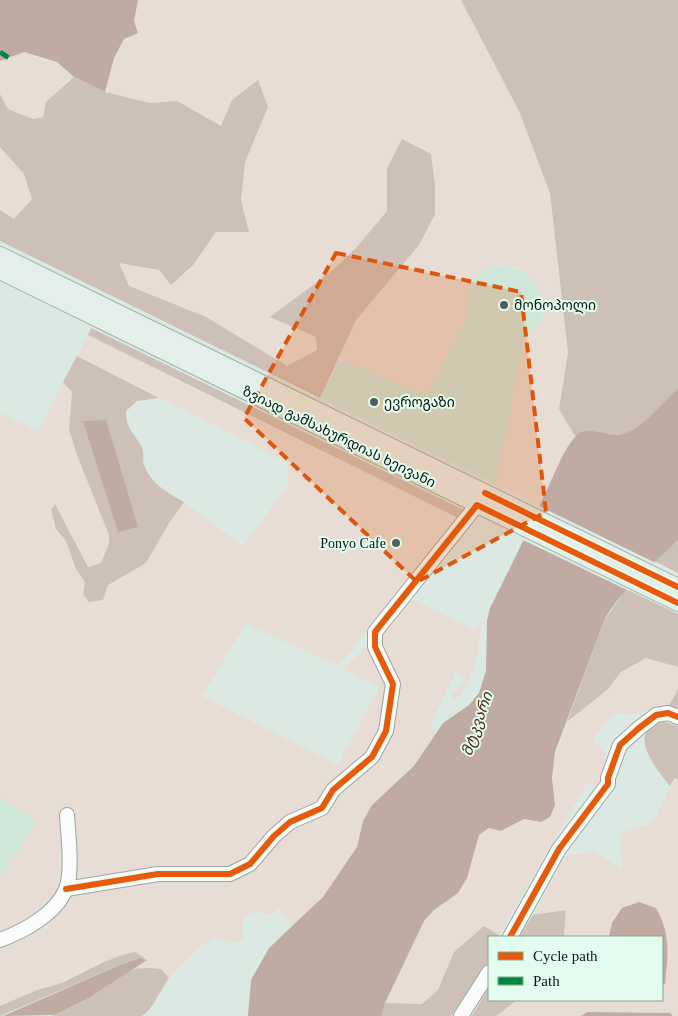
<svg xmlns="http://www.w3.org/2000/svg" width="678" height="1016" viewBox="0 0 678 1016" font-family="'Times New Roman','Noto Sans Georgian',serif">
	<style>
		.built { fill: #cee7d9 }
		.green { fill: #e7ddd4 }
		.forest { fill: #cdc0b6 }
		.water { fill: #bfaba2 }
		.pier { fill: #dbe9e2 }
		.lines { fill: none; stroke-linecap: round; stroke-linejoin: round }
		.minor-casing { stroke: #9ba6a1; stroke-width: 16 }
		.major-casing { stroke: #9cb1a7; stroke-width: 18 }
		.minor { stroke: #fafcfb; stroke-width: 14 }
		.major { stroke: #e5efea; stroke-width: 16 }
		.quiet { stroke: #00873e; stroke-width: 5; stroke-dasharray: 10 5; stroke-linecap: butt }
		.cycleway-casing { stroke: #e2fdee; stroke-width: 9 }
		.cycleway { stroke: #e8590c; stroke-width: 6 }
		.marked { fill: #dd560c; fill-opacity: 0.2; stroke: #dd560c; stroke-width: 4; stroke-dasharray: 10 6; stroke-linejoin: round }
		.poi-dot { fill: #545f5a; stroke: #e2fdee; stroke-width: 2 }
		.labels { text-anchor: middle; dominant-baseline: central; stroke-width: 4; stroke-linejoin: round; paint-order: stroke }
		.poi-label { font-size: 14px; fill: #0c1511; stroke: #e2fdee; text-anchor: start }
		.street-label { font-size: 14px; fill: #0c1511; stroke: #e2fdee }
		.water-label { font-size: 15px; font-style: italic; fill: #522312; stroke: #e2fdee }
	</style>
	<rect width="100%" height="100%" fill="#dbe9e2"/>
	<path class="built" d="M506,265L528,274L538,287L542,305L541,322L524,340L496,485L320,398L339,359L427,395L467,318L471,285L482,269Z
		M0,797L37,821L3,875L0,874Z"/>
	<path class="green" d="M138,0H461L519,111L550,193L568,353L559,409L678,0V388L564,455L539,506L496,485L524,340C529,335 536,329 540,323C552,300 530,266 505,265C498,264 489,268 482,269L471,285L467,317L427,395L339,359L356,320L419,245L435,214V185L431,154L410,217L270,317L316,337L317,350L287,366L166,303L128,286L119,263L183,274L14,219L0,210V61L24,52L43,60L57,62L74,77L105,92L114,58L124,39L138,33L134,21Z
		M88,335L460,519L338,666L246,623L202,696L338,765L379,687L344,669L372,639L376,661L391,686L384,723L370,749L332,786L317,809L278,826L249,859L227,871H202V874H230L231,877L253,868L298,824L322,811L341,788L376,760L390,734L398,700L399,685L380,647L387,625L408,597L475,630L481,620C480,648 476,679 456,700L452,698L453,693L463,684L464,676L456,671L432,722L435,734L414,766L372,805L363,821L357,847L345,867L323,897L292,927L279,908L273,914L268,915L257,910L243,918V939L234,943L214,937C196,948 185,964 169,978L161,969H132L147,959L135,952L125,954L62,983L37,990L0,1006V874L3,875L37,821L0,797V413L38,432L63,382L72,392L69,430L77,455L109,535V544L101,563L89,567L55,505L51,510L56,529L66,541L76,569L85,582L83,594L89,602L103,600L108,585L146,563L169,523L184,502L243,546L288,486V463L77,356Z
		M646,658L678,667V689L668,707L631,714L617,713L603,725L593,739L606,755L598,786L587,783L499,935L484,926L454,952L438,990L422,1004L385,1003L424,921L434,910L458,893L467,878L479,835L489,828L501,831L524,819L538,822L555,804L552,766L567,723L607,690L621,672Z
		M675,777L678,779V1016H673L670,1013L587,1012L581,1016H496L517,1000H662V984H665L668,954L665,924L612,923L609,937H564L566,910L533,915L567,855L594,852L622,869L619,834L653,823Z"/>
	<path class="forest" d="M461,0H678V388C662,404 641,433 617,436C601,438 591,426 575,436L559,409L568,353L550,193L519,111Z
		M74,77L105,92L150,103L177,101L221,126L232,100L258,80L268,107L245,162L241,201L249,232H216L193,265L171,285L159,270L119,263L129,286L206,317L287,366L317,350L316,337L270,317L333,270L356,248L387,211V169L402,139L431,154L435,185V214L419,245L356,320L320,398L0,241V210L14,219L32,199L24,174L0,147V94L8,109L33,119L43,117L46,102Z
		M91,328L466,511L460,519L88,335Z
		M77,356L159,398L137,401L126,411C126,429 133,431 141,446C145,452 142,459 144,465C151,484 168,493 184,502L169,523L146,563L108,585L103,600L89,602L83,594L85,582L76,569L66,541L56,529L51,510L55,504L88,567L101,563L109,544V535L77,455L69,429L72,392L63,382Z
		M678,540V573L654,561Z
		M626,589L678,614V667L646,658L621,672L607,690L567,722L604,621Z
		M678,689V708L677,710L668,707Z
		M664,722L678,726V779L674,778L670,786C657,770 623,729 664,722Z
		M566,910L564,937H519L533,915Z
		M484,926L499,935L498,937H489L488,962L451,1016H382L385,1003L422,1004L438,990L454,952Z
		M135,952L145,958L120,965L0,1016V1006L37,990L62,983L104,962L125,954Z
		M149,968L161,969L169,978C160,990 154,1008 142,1016H52L87,999L132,969Z
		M489,987V1000H517L496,1016H472Z"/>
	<path class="water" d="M0,0H138L134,21L138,33L124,39L114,58L105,92L74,77L57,62L24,52L0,61Z
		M678,388V540C652,566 622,587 604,621L555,752L552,778L555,805L550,817L541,822L524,819L501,831L489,828L479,835L467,878L458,893L434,910L424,921L385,1003L382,1016H248L251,980L269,948L323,897L357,847L363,821L372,805L414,766L443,723L469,705L479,693L486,671L487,620L490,608C509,570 528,532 545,494C554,476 562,451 576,436C588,423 608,439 623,434C645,427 662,403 678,388Z
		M106,420L138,527L118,532L83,421Z
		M639,902L656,908C671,934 668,955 665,984H662V937H609L612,923L622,908Z
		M141,958L147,960L87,999L54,1015L3,1016L120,965Z
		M587,1012L670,1013L673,1016H581Z"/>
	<path class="pier" d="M539,506L656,563L629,591L523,540Z"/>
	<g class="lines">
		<defs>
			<path id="minor" d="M66,889L158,874H230L250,864L274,836L290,822L322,808L333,790L372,757L386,731L393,684L375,647V632L477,505
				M510,937L559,849L608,784V778L620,745L639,728L656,715L668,713L678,717
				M0,940C24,931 56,914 66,889C73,871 68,834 67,815
				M461,1016L489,972"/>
			<path id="major" d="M0,255L678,587
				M0,271L678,603"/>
		</defs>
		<use href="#minor" class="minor-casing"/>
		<use href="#major" class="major-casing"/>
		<use href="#minor" class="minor"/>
		<use href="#major" class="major"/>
		<path class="quiet" d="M0,52L9,58"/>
		<defs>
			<path id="cycleway" d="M485,493L678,587
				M66,889L158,874H230L250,864L274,836L290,822L322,808L333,790L372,757L386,731L393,684L375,647V632L477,505L678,603
				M510,937L559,849L608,784V778L620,745L639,728L656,715L668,713L678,717"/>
		</defs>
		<use href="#cycleway" class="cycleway-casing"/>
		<use href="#cycleway" class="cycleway"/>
	</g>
	<path class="marked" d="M336,253L521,292L546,512L417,582L244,418Z"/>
	<g class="poi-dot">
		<circle cx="504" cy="305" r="5"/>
		<circle cx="374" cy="402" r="5"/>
		<circle cx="396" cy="543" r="5"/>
	</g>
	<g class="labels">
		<g class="poi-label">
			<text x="514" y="305">მონოპოლი</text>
			<text x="384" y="402">ევროგაზი</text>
			<text x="386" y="543" text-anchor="end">Ponyo Cafe</text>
		</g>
		<g class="street-label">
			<text transform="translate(339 437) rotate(26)">ზვიად გამსახურდიას ხეივანი</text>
		</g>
		<g class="water-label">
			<text transform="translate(477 724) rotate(-71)">მტკვარი</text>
		</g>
	</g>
	<rect x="488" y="936" width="175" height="65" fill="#e2fdee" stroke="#8ca096"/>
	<rect x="498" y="952" width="25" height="8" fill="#e8590c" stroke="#8ca096"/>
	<text x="533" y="961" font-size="15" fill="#0c1511">Cycle path</text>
	<rect x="498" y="977" width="25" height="8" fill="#00873e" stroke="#8ca096"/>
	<text x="533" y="986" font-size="15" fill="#0c1511">Path</text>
</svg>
